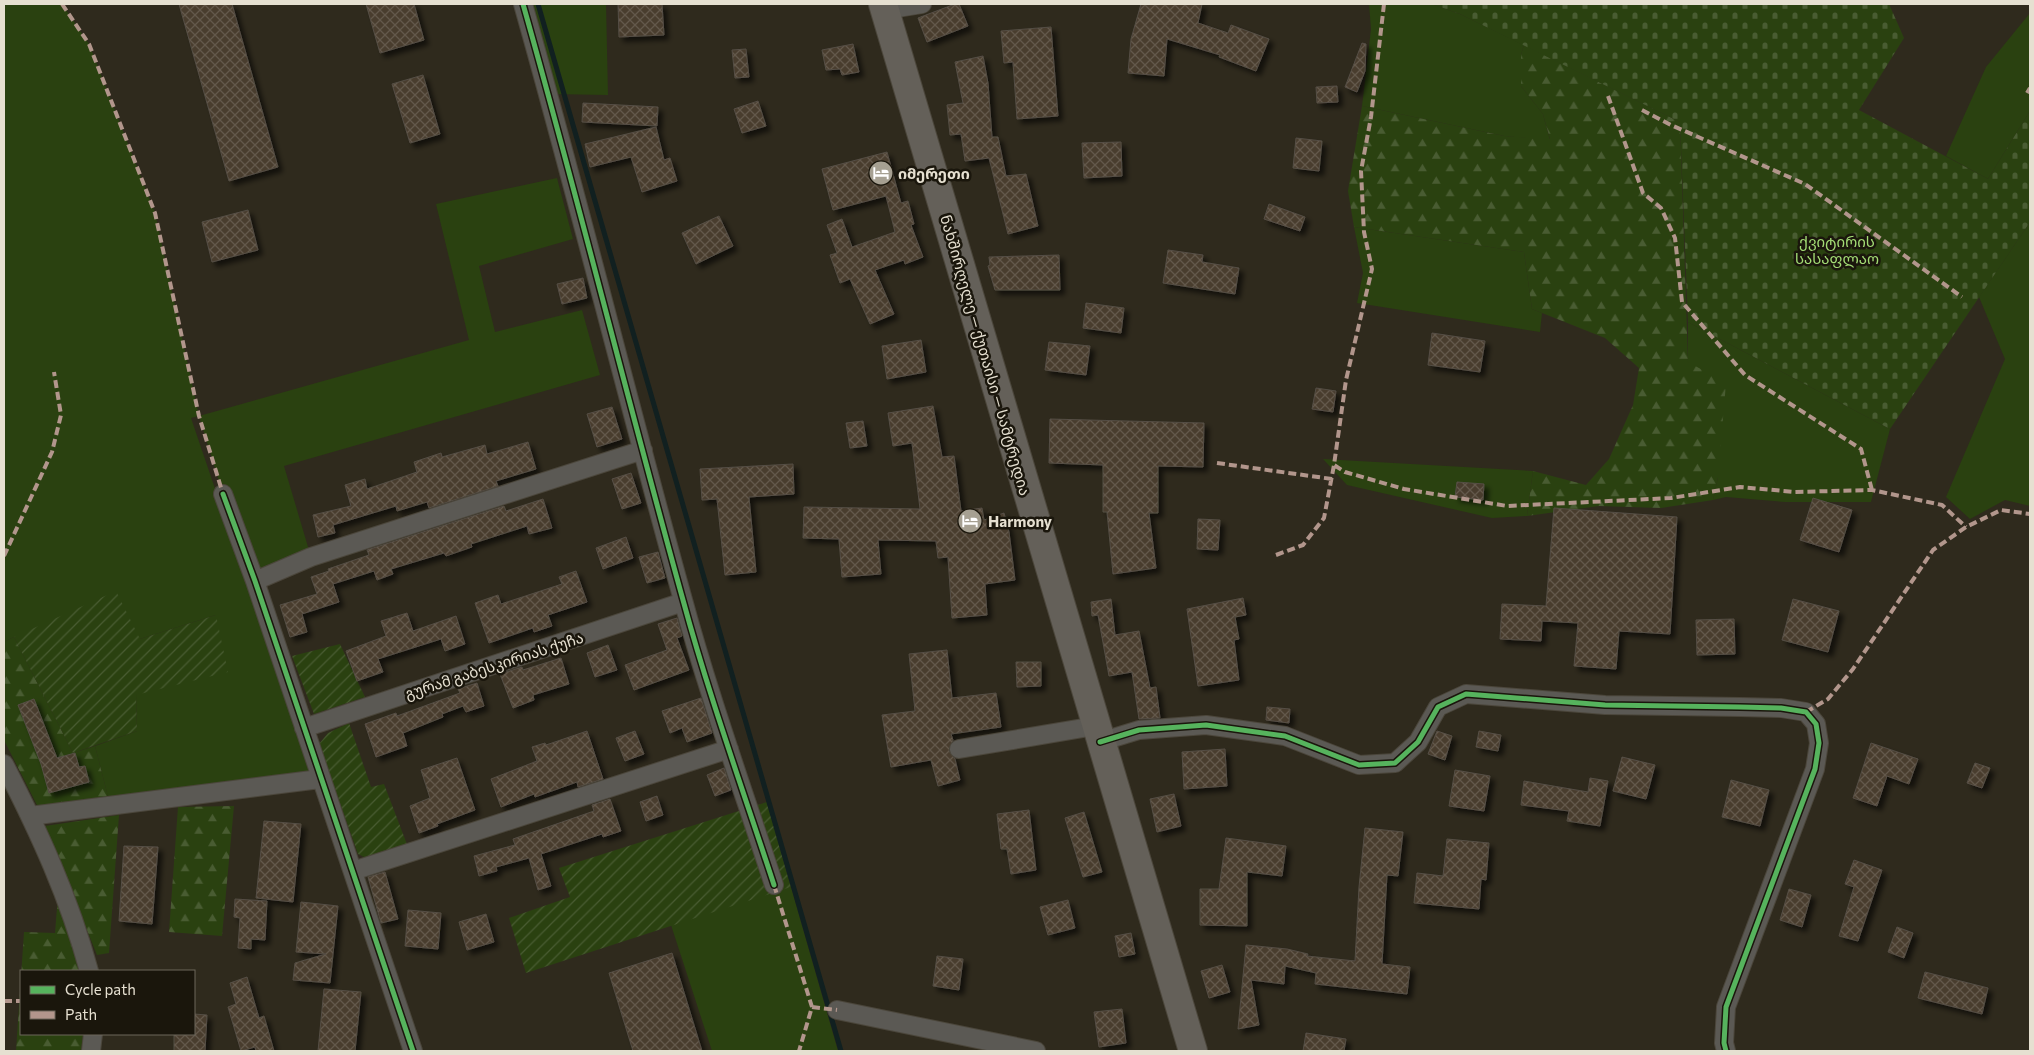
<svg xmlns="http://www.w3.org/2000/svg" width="2034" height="1055" viewBox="0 0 2034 1055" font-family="Commissioner,'Noto Sans Georgian',sans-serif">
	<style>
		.green { fill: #2a4110 }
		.forest { fill: url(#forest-firs) }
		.cemetery { fill: url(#cemetery-stones) }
		.garden { fill: url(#garden-furrows) }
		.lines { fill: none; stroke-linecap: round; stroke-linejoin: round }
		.stream { stroke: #112020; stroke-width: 5 }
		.building { fill: url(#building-cross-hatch); stroke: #554e45; filter: url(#shadow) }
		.minor-casing { stroke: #4b463b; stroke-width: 20 }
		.primary-casing { stroke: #4b463b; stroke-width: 30 }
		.minor { stroke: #5b5954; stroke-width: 18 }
		.primary { stroke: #646059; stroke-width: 28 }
		.quiet { stroke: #b2968c; stroke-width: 4; stroke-dasharray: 8 4; stroke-linecap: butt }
		.cycleway-casing { stroke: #1a160c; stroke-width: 8 }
		.cycleway { stroke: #56b35d; stroke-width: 5 }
		.labels { text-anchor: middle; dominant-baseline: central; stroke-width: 5; stroke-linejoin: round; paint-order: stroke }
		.poi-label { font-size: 15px; font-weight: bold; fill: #e6e0d1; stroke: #1a160c; text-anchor: start }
		.park-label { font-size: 15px; fill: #a3dc75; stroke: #1a160c }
		.street-label { font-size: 15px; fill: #e6e0d1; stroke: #1a160c }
	</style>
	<defs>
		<pattern id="forest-firs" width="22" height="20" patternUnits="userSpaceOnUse" patternTransform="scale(1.25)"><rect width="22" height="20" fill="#2a4110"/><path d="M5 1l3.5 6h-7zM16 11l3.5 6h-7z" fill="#495c32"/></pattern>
		<pattern id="cemetery-stones" width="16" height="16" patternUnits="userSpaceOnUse" patternTransform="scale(1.25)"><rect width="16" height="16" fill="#2a4110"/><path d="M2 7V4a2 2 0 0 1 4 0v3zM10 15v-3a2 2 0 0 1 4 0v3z" fill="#495c32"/></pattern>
		<pattern id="garden-furrows" width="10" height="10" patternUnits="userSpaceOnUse" patternTransform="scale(1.25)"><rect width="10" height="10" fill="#2a4110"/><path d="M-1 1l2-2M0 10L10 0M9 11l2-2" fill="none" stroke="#495c32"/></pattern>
		<pattern id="building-cross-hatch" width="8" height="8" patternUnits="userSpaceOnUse" patternTransform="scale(1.25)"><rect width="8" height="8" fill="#493d2e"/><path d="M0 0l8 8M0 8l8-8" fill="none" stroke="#63594b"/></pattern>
		<filter id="shadow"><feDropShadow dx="4.5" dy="4.5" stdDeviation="2.5" flood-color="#0009"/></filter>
	</defs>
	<rect width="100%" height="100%" fill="#2f2a1d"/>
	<path class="green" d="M4,4H62L89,44L155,213L199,416L469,340L436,204L557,178L573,239L479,266L495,332L582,310L600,375L284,466L311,557L255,581L223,494L199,416L191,418L312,774L235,785L108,797L95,746L137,731L136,695L216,615L140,639L14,637L4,642Z
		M526,4H606L608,95L552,94Z
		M1369,4H1432L1460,14L1524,45L1521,55V86L1543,114L1550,140L1504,136L1362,106L1371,29Z
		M2030,13V111L1988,179L1946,156L1986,67Z
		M2030,222V506L2005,500L1970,519L1946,497L2005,359L1979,297Z
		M1354,227L1524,252L1532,309L1542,313L1540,332L1357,303L1363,273Z
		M1688,322L1890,429L1871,502H1785L1726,497L1713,500L1718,477L1688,362Z
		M1323,459L1533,471L1527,516L1492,518L1347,485Z
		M791,887L838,1051H712L671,925L765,893Z"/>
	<path class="forest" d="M1524,45L1680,122L1688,362L1726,383L1718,477L1713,500L1661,508L1599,506L1527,516L1533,471L1586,485L1609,459L1633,405L1639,368L1605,338L1532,309L1524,252L1354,227L1348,191L1362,106L1504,136L1550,139L1543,114L1521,86V55Z
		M14,637L73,753L95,746L108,797L39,809L4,740V642Z
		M234,806L222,936L169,932L178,807Z
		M119,815L109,953L97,955L45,826Z
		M58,895L82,971H21V1034H83L81,1051H16L24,932L55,933Z"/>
	<path class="cemetery" d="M1432,4H1889L1904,38L1859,110L1988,179L2030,111V222L1890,429L1688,322L1680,122L1460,14Z"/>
	<path class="garden" d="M116,591L140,639L216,615L228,672L136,695L137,731L73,753L14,637Z
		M340,644L365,697L314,714L292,656Z
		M349,723L371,787L384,784L408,847L368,859L358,854L319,744L328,733Z
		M767,802L791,887L526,973L509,918L570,897L559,868Z"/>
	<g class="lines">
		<path class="stream" d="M538,4L841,1051"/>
	</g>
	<path class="building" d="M179,4H232L278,167L229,181Z
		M366,4H414L424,40L380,53Z
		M618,4H662L664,35L619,37Z
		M955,4H959L968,26L927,42L918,18Z
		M1141,4H1202L1198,23L1228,33L1231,25L1269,39L1256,71L1219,57L1220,55L1167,39L1164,76L1128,73L1131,39Z
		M1051,27L1058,116L1017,119L1013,62L1004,63L1001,31Z
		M1362,43L1366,44L1365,71L1357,92L1345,87Z
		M853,44L859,72L842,75L840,69L826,70L822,50Z
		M746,49L749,77L735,78L732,50Z
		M983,56L988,83L992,137H998L1006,176L1026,174L1038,226L1008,234L989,158L965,161L961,134L950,135L947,105L963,103L955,62Z
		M423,75L440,134L410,143L392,84Z
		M1337,86L1338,102L1317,103L1316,87Z
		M758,101L766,126L742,133L734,109Z
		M583,103L658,107L657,126L582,122Z
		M656,127L664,160L670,158L677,181L642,192L631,157L590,167L585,144Z
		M1296,138L1322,141L1319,171L1293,168Z
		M1121,142L1122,176L1084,178L1082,143Z
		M887,152L901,203L908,201L914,224L911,225L923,257L905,264L904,260L875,270L894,314L870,324L850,279L840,283L830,255L837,253L827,225L842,219L852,247L895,232L886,196L833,210L822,169Z
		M1269,204L1305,217L1300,231L1264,219Z
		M248,210L258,250L212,262L202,222Z
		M719,216L733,246L696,264L682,233Z
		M1168,250L1203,255L1202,262L1239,268L1235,294L1163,283Z
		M1059,255L1060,290H995L988,266L990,265L989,257Z
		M583,278L587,298L562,304L557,284Z
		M1086,303L1124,308L1121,333L1083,328Z
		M1432,333L1485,341L1480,372L1428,365Z
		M921,340L926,372L887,379L882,346Z
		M1049,342L1090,346L1086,375L1045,370Z
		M1316,388L1336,391L1333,412L1312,409Z
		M933,406L942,457L954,456L961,511L982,508L984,520L1004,513L1009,532L1015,580L985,584L987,615L952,618L948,557L938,558L936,541L878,540L881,574L842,577L839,539L803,538L804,507L920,509L912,443L893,446L888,413Z
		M612,407L622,439L597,447L587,414Z
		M1050,419L1204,423L1203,467L1158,466V513H1149L1156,568L1113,574L1107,512H1103V465L1049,463Z
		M863,421L867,446L850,448L846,423Z
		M528,442L536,469L496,481L498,486L429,508L427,502L397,511L396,506L333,525L335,533L318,537L313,515L351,506L345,485L365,479L367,489L417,472L414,462L441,453L442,457L485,445L487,454Z
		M793,464L794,494L749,497L756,572L725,575L717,499L702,500L700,469Z
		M631,473L641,503L622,509L612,479Z
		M1457,482L1484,484L1483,500L1455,497Z
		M1813,498L1852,510L1839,552L1800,540Z
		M543,499L552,528L529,534L527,526L471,544L472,547L446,556L444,553L391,569L393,574L377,580L374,571L333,584L339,602L302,614L307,632L290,637L280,605L317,594L311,577L329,571L328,569L369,555L367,550L504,506L506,511Z
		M1554,508L1677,517L1670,634L1619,631L1616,669L1574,666L1578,623L1542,621L1541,641L1500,639L1502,604L1546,606Z
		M1198,519L1220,520L1218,550L1197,549Z
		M626,537L633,558L603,569L596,548Z
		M658,552L665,578L647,583L639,557Z
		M576,571L587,602L548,615L552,626L534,632L533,628L489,643L475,603L498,595L501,604L562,584L559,577Z
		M1243,598L1246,615L1235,617L1239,639L1234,640L1239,680L1198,686L1187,609Z
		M1111,599L1115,635L1139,631L1150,688L1156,687L1160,718L1139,719L1132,672L1109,676L1098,615L1092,616L1091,602Z
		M1793,599L1839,611L1828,652L1782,640Z
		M407,613L413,631L456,616L465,644L445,651L441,639L378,659L383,672L357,681L346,651L386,636L381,621Z
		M677,618L682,636L677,638L689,670L634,690L625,665L667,650L658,624Z
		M1734,619L1735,654L1697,655L1696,620Z
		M608,645L617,670L595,677L587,653Z
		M947,650L952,698L996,693L1001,727L951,734L953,740L949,751L955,759L960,780L938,786L931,760L891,767L882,715L915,711L909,654Z
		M561,658L569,684L533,695L534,700L513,708L500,674L522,667L523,670Z
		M1016,662H1041V686L1017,687Z
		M477,683L484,706L466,712L463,706L442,714L443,717L403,733L407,746L376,757L365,724L396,713L397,716L460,693L458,689Z
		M701,698L712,733L687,742L682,728L670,733L662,711Z
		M34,699L57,758L75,753L79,767L85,766L89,782L49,793L41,764L18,705Z
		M1267,707L1290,709L1289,723L1266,720Z
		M587,731L603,779L578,787L577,782L535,797L534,794L501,807L491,779L537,761L532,747L545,743L546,745Z
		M635,731L644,754L625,761L616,738Z
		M1437,731L1452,736L1445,760L1428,754Z
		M1479,731L1501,735L1498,751L1476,747Z
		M1871,743L1918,759L1909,784L1887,776L1877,806L1853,798Z
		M1225,749L1227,786L1184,789L1182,752Z
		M1622,757L1655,765L1646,799L1613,791Z
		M457,758L475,810L437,824L438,826L419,833L410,806L430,798L421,770Z
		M1975,763L1990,768L1982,788L1967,783Z
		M724,768L731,790L715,796L707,775Z
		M1455,770L1490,776L1484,811L1449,806Z
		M1590,778L1608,781L1600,826L1567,821L1569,811L1521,805L1524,781L1588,792Z
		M1731,780L1769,790L1760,826L1722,817Z
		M1174,794L1181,826L1157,832L1150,799Z
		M657,796L663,815L646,821L640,802Z
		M610,799L621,831L603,837L602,834L541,854L551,886L538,890L529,858L496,867L497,871L479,876L474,856L515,845L513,839L594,811L592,805Z
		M1029,810L1036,870L1011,874L1007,849H1001L997,814Z
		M1084,812L1102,872L1083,877L1065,818Z
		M264,821L301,824L293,902L256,898Z
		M1365,828L1403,832L1398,876L1387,875L1382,964L1410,967L1407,994L1315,984L1316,973L1285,966L1284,984L1251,980L1259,1025L1238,1029L1246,945L1287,949L1308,954L1307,956L1355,961L1359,887Z
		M1226,838L1286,846L1282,876L1247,872V926L1200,925V889H1219Z
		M1447,839L1489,843L1486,880L1481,879L1479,909L1414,903L1417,873L1443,876Z
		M124,846L158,847L152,924L119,921Z
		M1854,860L1882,870L1858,941L1839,936L1854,887L1845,884Z
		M385,872L398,919L381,923L368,877Z
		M1789,889L1811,895L1802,927L1780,920Z
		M235,899L267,901L265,940L251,939V949L238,948L240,918L234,917Z
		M1068,900L1075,928L1048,935L1040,907Z
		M301,902L338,906L330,983L293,980L295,963L326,954L296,952Z
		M408,910L441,913L438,949L405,946Z
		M486,914L494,942L467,950L459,922Z
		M1897,927L1913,933L1904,958L1888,952Z
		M1131,933L1135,954L1119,957L1115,936Z
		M672,953L702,1051H633L609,973Z
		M937,956L963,959L959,990L933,986Z
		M1222,965L1230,992L1209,998L1201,971Z
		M1925,972L1988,988L1982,1014L1918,998Z
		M247,977L259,1018L264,1016L274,1051H256L255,1047L241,1051L228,1007L236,1004L230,983Z
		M324,989L361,992L355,1051H318Z
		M1122,1009L1126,1043L1099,1047L1094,1012Z
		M194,1014L207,1015L205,1051H174V1034H194Z
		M1306,1033L1346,1039L1344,1051H1303Z"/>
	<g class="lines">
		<defs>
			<path id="minor" d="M523,4C579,202 628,402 683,600C709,696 743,790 774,885
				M885,10L922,4
				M223,494L255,581L413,1051
				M255,581L311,557L643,450
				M304,728L683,602
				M1100,742L1139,730L1206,725L1285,736L1359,765L1395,763L1418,742L1438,707L1466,694L1605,705L1740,707L1781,708L1806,712L1816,724L1819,743L1815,769L1726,1007L1724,1043L1726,1051
				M959,749L1095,726
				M4,764C39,832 69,897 89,971
				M30,816L320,779
				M353,871L729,749
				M837,1010L1036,1051
				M91,1051L93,1034"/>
			<path id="primary" d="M883,4L1193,1051"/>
		</defs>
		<use href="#minor" class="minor-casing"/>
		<use href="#primary" class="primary-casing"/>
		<use href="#minor" class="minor"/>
		<use href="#primary" class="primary"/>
		<path class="quiet" d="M62,4L89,44L155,213L199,416L223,494
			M1384,4L1371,117L1361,171L1364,232L1372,269L1346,380L1334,465L1345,472L1404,489L1507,506L1671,498L1740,487L1795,492L1872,490L1942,505L1966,527
			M2027,93L2030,88
			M1608,96L1643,193L1661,208L1675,238L1682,302L1745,375L1861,449L1872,490
			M1642,110L1671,125L1805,184L1962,297
			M1217,463L1332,479
			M1276,555L1303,545L1324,518L1334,465
			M4,556L52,452L61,415L54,372
			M1806,712L1828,699L1853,669L1933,550L1966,527L2001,510L2030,514
			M774,885L812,1007L799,1051
			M4,1001H21
			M812,1007L837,1010"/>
		<defs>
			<path id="cycleway" d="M523,4C579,202 628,402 683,600C709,696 743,790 774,885
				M223,494L255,581L413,1051
				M1100,742L1139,730L1206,725L1285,736L1359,765L1395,763L1418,742L1438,707L1466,694L1605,705L1740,707L1781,708L1806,712L1816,724L1819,743L1815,769L1726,1007L1724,1043L1726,1051"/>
		</defs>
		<use href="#cycleway" class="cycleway-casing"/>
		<use href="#cycleway" class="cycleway"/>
	</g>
	<defs>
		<symbol id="hotel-disc" viewBox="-11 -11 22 22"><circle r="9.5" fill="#a6a092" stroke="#1a160c"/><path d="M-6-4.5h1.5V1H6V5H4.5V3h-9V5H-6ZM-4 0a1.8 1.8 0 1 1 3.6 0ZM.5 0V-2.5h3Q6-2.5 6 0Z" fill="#fff"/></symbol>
	</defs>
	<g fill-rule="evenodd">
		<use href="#hotel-disc" x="867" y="159" width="28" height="28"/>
		<use href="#hotel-disc" x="956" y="507" width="28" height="28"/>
	</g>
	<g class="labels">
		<g class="poi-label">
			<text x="898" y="173">იმერეთი</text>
			<text x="988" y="521">Harmony</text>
		</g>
		<g class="park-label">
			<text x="1837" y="241">ქვიტირის<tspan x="1837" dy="17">სასაფლაო</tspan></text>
		</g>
		<g class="street-label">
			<text transform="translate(986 355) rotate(74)">ნახშირღელე — ქუთაისი — სამტრედია</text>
			<text transform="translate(494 665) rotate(-18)">გურამ გაბესკირიას ქუჩა</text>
		</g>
	</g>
	<rect width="2034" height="1055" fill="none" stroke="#e6e0d1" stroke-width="10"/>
	<rect x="20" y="970" width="175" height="65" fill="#1a160c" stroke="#6c675b"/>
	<rect x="30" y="986" width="25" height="8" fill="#56b35d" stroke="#6c675b"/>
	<text x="65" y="995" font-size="15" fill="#e6e0d1">Cycle path</text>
	<rect x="30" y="1011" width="25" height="8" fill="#b2968c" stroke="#6c675b"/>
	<text x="65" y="1020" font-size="15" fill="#e6e0d1">Path</text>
</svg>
